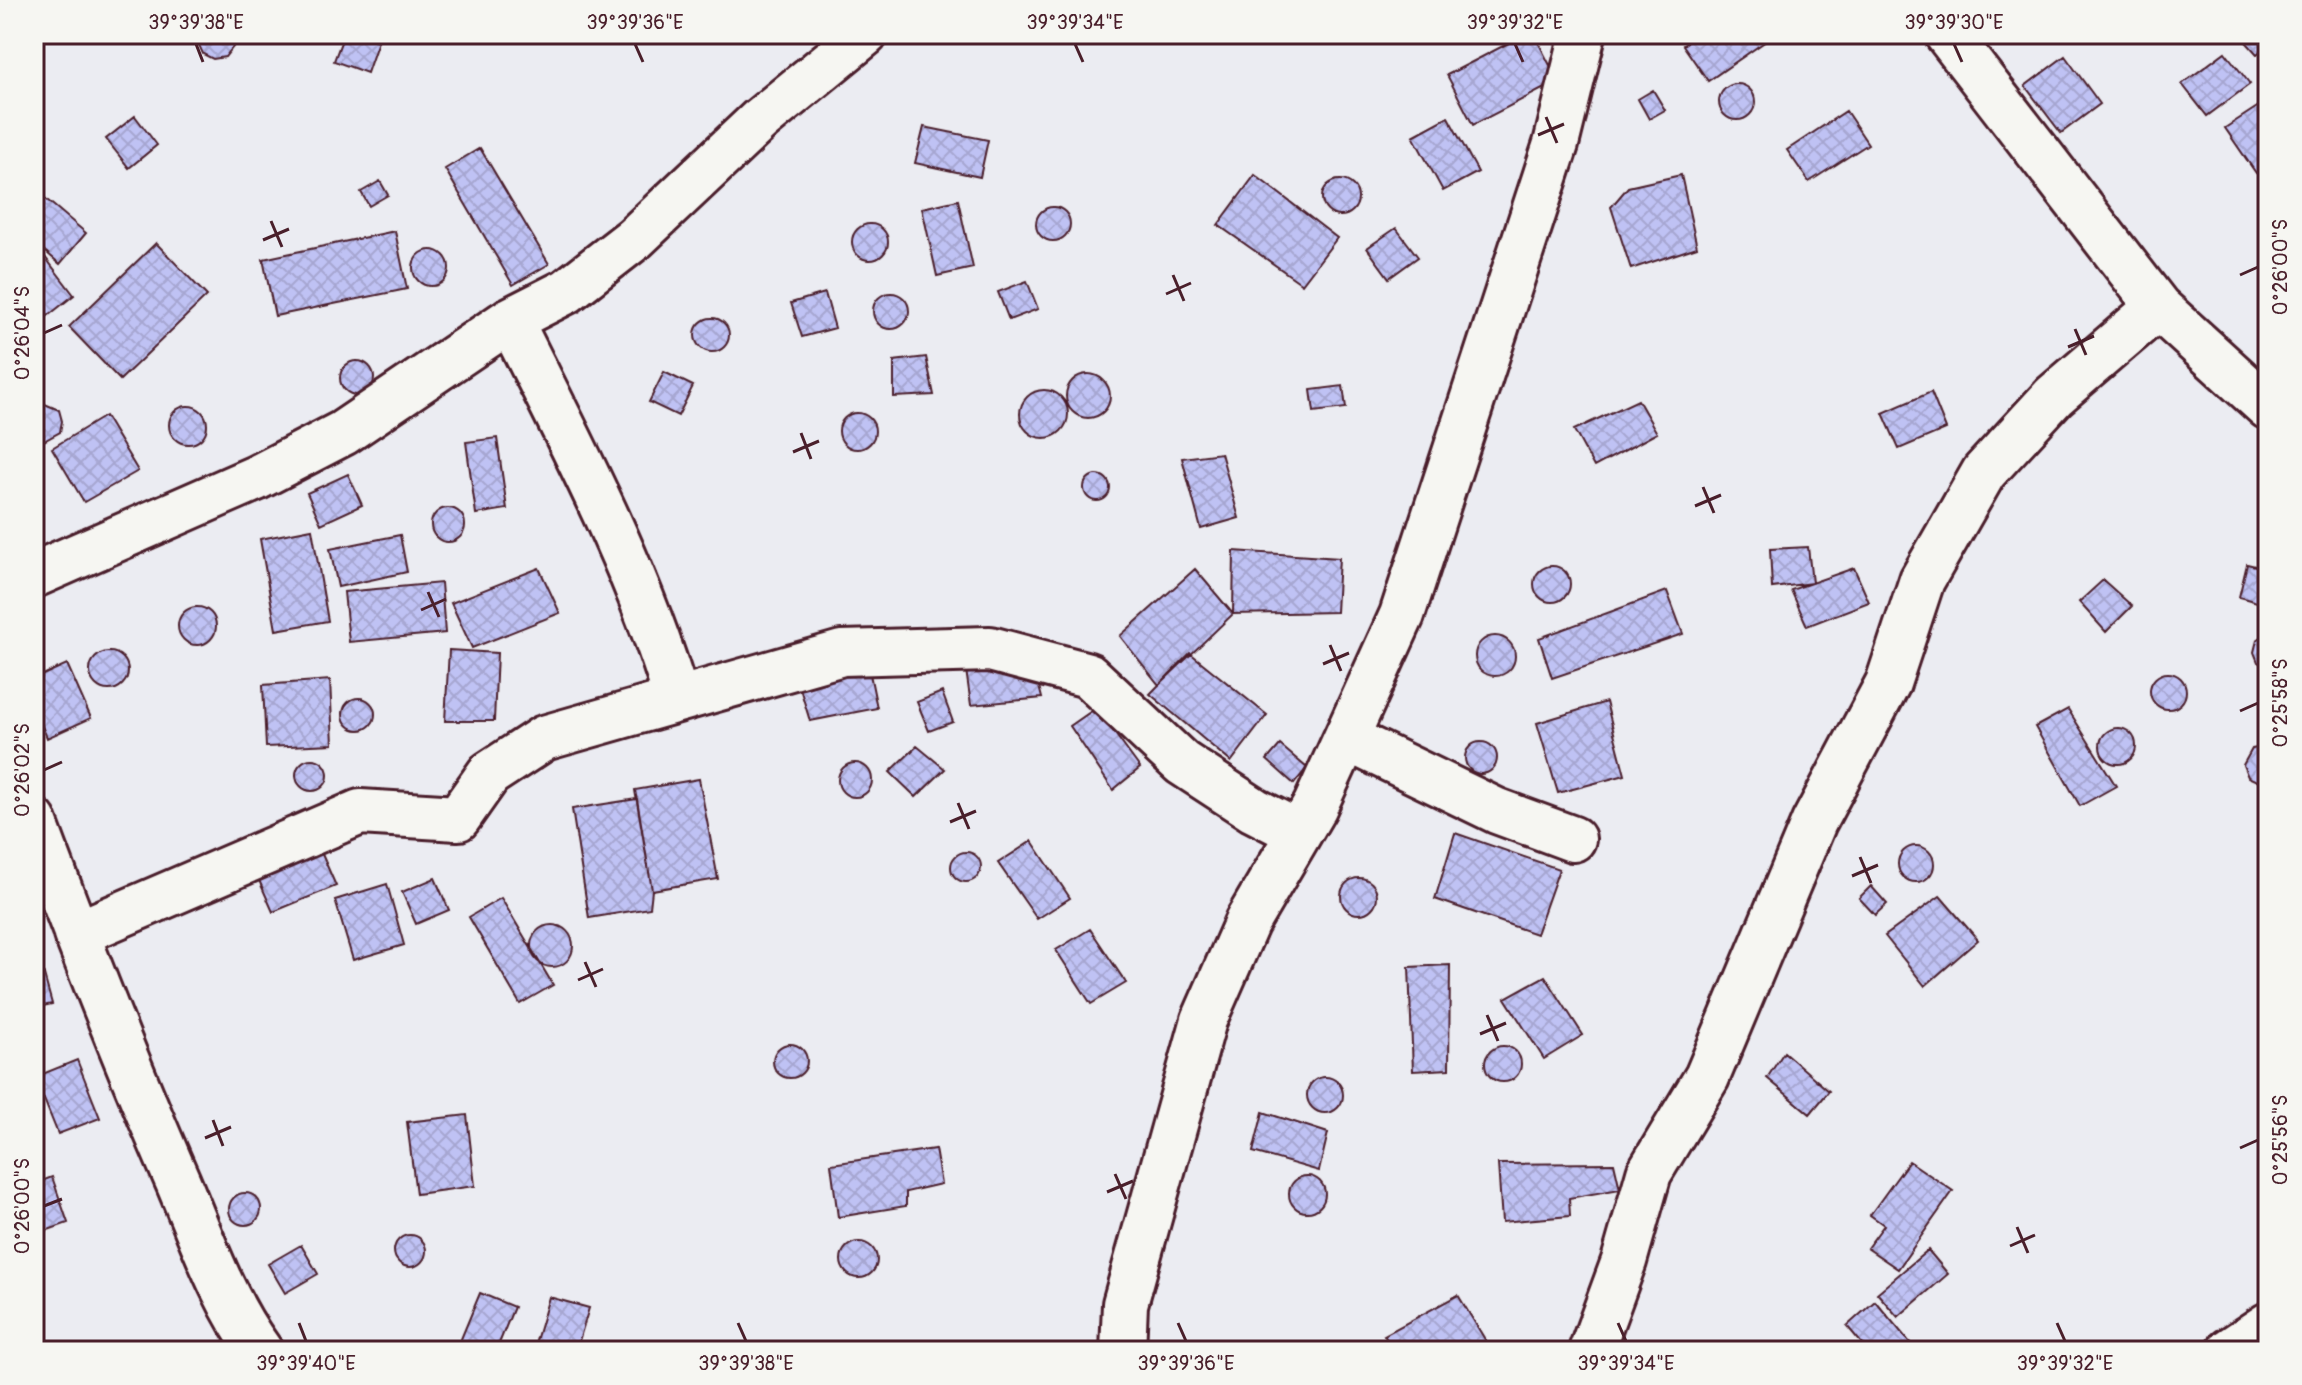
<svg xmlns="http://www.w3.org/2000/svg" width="2302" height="1385" viewBox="0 0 2302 1385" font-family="Pangolin,sans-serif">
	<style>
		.building { fill: url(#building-cross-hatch); stroke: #4a1f2b; stroke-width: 2 }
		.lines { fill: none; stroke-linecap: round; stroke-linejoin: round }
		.minor-casing { stroke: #4a1f2b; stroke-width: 50 }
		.minor { stroke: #f6f6f2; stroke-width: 44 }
		.ticks { fill: none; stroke: #4a1f2b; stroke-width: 3 }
		.neatline { fill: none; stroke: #4a1f2b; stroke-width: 3 }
		.ticks-label { font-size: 20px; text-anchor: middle; fill: #4a1f2b }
	</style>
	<defs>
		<pattern id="building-cross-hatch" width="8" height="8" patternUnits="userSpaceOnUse" patternTransform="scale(2)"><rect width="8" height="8" fill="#bfc2f4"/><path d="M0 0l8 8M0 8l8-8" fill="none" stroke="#a6a6d1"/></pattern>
	</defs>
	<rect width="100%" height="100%" fill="#ebecf2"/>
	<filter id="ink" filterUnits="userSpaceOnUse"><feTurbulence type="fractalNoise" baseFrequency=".0125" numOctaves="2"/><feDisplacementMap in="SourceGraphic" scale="16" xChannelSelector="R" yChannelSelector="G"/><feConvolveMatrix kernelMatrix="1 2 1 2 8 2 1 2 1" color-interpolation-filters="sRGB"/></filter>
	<g filter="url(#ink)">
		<path class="building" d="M200,34H233V47L225,57L213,59L203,54L198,43Z
			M344,34H359L378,41L367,73L334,61Z
			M1526,34H1534L1558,81L1473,125L1447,75Z
			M1699,34H1776L1708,81L1683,45Z
			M2239,34H2268V45L2257,54Z
			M2225,52L2250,84L2207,116L2182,84Z
			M2065,56L2100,104L2061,133L2025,86Z
			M1719 102a18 18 0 1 1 36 0a18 18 0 1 1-36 0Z
			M1653,90L1665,110L1649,119L1638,99Z
			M2268,100V165L2256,173L2225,128Z
			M1846,111L1868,144L1809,182L1787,150Z
			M135,116L157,145L129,168L106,139Z
			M1448,117L1478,172L1443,191L1413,136Z
			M924,127L988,140L980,177L915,163Z
			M480,148L549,264L513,285L445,169Z
			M1255,175L1337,238L1302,284L1218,225Z
			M1681,175L1697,247L1631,269L1611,207L1628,187Z
			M1322 198a18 18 0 1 1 36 0a18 18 0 1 1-36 0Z
			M380,181L388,195L369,206L361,192Z
			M34,189L86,233L60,264L34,242Z
			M958,200L973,268L937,276L922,208Z
			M1036 224a17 17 0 1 1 34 0a17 17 0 1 1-34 0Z
			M852 242a18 18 0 1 1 36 0a18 18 0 1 1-36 0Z
			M1396,228L1418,257L1389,278L1367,248Z
			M395,231L407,289L275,316L263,259Z
			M156,243L207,296L120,380L69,327Z
			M35,244L74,295L34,327V245Z
			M413 268a18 18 0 1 1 36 0a18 18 0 1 1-36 0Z
			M1027,281L1038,309L1009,320L998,292Z
			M825,293L835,328L802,337L791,303Z
			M873 311a18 18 0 1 1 36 0a18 18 0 1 1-36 0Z
			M695 335a17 17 0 1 1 34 0a17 17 0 1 1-34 0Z
			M926,357L934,395L894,397V361Z
			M340 378a17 17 0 1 1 34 0a17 17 0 1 1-34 0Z
			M664,372L693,386L678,416L649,402Z
			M1066 396a22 22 0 1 1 44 0a22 22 0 1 1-44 0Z
			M1343,386L1346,408L1314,412L1311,390Z
			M1020 414a24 24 0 1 1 48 0a24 24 0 1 1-48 0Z
			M1931,392L1946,429L1899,449L1883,413Z
			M1638,400L1657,433L1594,467L1574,430Z
			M40,402L59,410L62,421L60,432L42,442L34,439V405Z
			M169 425a19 19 0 1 1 38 0a19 19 0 1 1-38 0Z
			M839 431a18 18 0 1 1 36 0a18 18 0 1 1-36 0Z
			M105,416L138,471L84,502L52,448Z
			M497,438L507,509L476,514L466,442Z
			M1221,453L1239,518L1201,529L1182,458Z
			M348,474L362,505L321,524L307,493Z
			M1084 488a13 13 0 1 1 26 0a13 13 0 1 1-26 0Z
			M431 525a17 17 0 1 1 34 0a17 17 0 1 1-34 0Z
			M312,529L328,621L276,630L260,539Z
			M400,535L407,572L338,587L330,549Z
			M1808,547L1812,583L1772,588L1770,549Z
			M1234,551L1339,558L1336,612L1233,614Z
			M2247,564L2268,569V605L2239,597Z
			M1534 584a18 18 0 1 1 36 0a18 18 0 1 1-36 0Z
			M539,568L560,613L472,648L451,603Z
			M1854,568L1869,602L1807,626L1791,590Z
			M1195,569L1233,614L1159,685L1120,636Z
			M2103,580L2132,606L2106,632L2079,602Z
			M441,583L445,633L349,642L344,592Z
			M1667,591L1683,634L1552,678L1539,638Z
			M178 626a19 19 0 1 1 38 0a19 19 0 1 1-38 0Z
			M2267,633H2268V668L2258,662L2254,652L2257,640Z
			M1475 656a20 20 0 1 1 40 0a20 20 0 1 1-40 0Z
			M449,650L497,653L494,721H445Z
			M90 671a19 19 0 1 1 38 0a19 19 0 1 1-38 0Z
			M1190,653L1267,715L1231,762L1150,694Z
			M67,664L91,718L47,738L34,707V679Z
			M1034,667L1042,698L971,705L966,670Z
			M869,669L877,708L810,721L799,685Z
			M2150 691a18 18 0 1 1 36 0a18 18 0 1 1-36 0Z
			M330,680L333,744L266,747L263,685Z
			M942,692L953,722L929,731L917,702Z
			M343 714a16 16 0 1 1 32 0a16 16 0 1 1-32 0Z
			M1606,702L1625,775L1558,793L1537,723Z
			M1096,708L1140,768L1113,790L1070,726Z
			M2068,709L2116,786L2080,806L2035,727Z
			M2100 746a18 18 0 1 1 36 0a18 18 0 1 1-36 0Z
			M1465 758a16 16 0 1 1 32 0a16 16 0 1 1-32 0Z
			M1280,745L1307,768L1294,784L1267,760Z
			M917,746L945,769L916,797L890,772Z
			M2263,747H2268V781L2259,782L2248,777L2243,765L2252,749Z
			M296 775a16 16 0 1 1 32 0a16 16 0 1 1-32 0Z
			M838 780a17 17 0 1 1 34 0a17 17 0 1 1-34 0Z
			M699,779L718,879L652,890L635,790Z
			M637,799L652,890L650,908L589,918L572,809Z
			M1455,833L1559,869L1536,934L1435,899Z
			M1032,841L1070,898L1037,919L998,863Z
			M1898 864a18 18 0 1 1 36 0a18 18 0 1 1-36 0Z
			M951 867a15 15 0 1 1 30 0a15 15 0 1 1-30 0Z
			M321,852L336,886L273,912L258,878Z
			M1341 896a18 18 0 1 1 36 0a18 18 0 1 1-36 0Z
			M435,878L449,910L416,924L402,892Z
			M387,884L404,945L353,960L335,900Z
			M1871,886L1887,904L1875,915L1859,898Z
			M1940,896L1978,940L1925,986L1885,936Z
			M501,898L553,985L520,1004L469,917Z
			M531 946a21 21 0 1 1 42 0a21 21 0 1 1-42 0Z
			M1090,929L1126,983L1091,1004L1056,950Z
			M34,939L52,1004L34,1008Z
			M1450,965L1449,1069L1413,1071L1409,967Z
			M1545,976L1583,1035L1544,1059L1505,998Z
			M773 1061a17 17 0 1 1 34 0a17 17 0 1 1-34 0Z
			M1485 1064a18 18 0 1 1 36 0a18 18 0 1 1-36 0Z
			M1784,1052L1829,1091L1810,1114L1767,1078Z
			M77,1060L100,1118L58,1134L35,1077Z
			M1307 1095a18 18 0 1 1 36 0a18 18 0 1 1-36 0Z
			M1263,1112L1328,1133L1319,1171L1253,1152Z
			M467,1115L475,1186L416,1194L407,1122Z
			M935,1149L941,1184L906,1192V1206L838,1217L831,1164Z
			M1909,1161L1953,1191L1898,1269L1867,1248L1884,1225L1870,1215Z
			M1614,1163L1620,1189L1569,1198L1570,1216L1502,1222L1498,1164Z
			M1289 1194a18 18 0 1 1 36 0a18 18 0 1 1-36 0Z
			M52,1177L68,1223L34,1235V1184Z
			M229 1209a16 16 0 1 1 32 0a16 16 0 1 1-32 0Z
			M394 1251a16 16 0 1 1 32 0a16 16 0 1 1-32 0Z
			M841 1260a18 18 0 1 1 36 0a18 18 0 1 1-36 0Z
			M301,1245L318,1274L285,1293L268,1264Z
			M1928,1250L1948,1274L1898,1317L1877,1293Z
			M480,1293L514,1307L496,1351H456Z
			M1458,1295L1492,1351H1394L1384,1335Z
			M549,1297L589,1308L576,1351H533Z
			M1875,1301L1917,1351H1868L1847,1326Z"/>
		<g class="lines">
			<defs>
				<path id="minor" d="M1947,34L2158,307L2268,407
					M510,320C572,445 637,566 677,700
					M34,575L256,478L343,433L510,320L567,291L635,238L760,120L865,34
					M1346,738L1497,811L1573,839
					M34,821C79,942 126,1063 178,1182C202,1239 223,1301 260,1351
					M76,934L360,812L458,818L489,774L544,738L842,653L990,649L1088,675L1182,763L1254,810L1299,833
					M1123,1351L1125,1304L1204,1020L1247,922L1315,806L1402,615L1556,144L1583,34
					M1591,1351L1624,1261L1649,1173L1707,1077L1814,822L1888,683L1922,580L1984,472L2054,396L2158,307
					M2229,1351L2268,1325"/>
			</defs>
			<use href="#minor" class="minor-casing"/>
			<use href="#minor" class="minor"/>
		</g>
	</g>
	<path class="ticks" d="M196,44L203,62M635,44L643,62M1075,44L1083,62M1515,44L1523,62M1954,44L1962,62M1546,117L1557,143M1538,135L1564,124M271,221L282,247M263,240L289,229M1173,275L1184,301M2240,275L2258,267M1166,294L1191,283M2075,329L2086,355M44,333L62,325M2068,347L2094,336M801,433L811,459M793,452L819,441M1703,487L1714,513M1695,506L1721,495M428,592L439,617M421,610L446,599M1330,645L1341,671M1323,664L1349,653M2240,711L2258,703M44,770L62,762M958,803L969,829M950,822L976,811M1860,857L1871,883M1852,876L1878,865M585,962L596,987M578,980L603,969M1487,1015L1498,1041M1480,1034L1506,1023M213,1120L223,1146M205,1138L231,1127M2240,1148L2258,1140M1115,1174L1126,1199M1107,1192L1133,1181M44,1206L62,1199M2017,1227L2028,1253M2010,1246L2035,1235M299,1323L306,1341M738,1323L746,1341M1178,1323L1186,1341M1618,1323L1626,1341M2057,1323L2065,1341"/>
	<rect width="2302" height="1385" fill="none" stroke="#f6f6f2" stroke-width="88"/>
	<rect x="44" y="44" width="2214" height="1297" class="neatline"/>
	<g class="ticks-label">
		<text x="196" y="29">39°39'38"E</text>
		<text x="635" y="29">39°39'36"E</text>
		<text x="1075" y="29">39°39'34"E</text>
		<text x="1515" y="29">39°39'32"E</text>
		<text x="1954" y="29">39°39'30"E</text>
		<text transform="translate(2280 267) rotate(-90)" y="7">0°26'00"S</text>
		<text transform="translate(22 333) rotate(-90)" y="7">0°26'04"S</text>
		<text transform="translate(2280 703) rotate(-90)" y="7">0°25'58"S</text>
		<text transform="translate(22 770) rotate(-90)" y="7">0°26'02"S</text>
		<text transform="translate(2280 1140) rotate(-90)" y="7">0°25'56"S</text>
		<text transform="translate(22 1206) rotate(-90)" y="7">0°26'00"S</text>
		<text x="306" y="1370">39°39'40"E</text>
		<text x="746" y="1370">39°39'38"E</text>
		<text x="1186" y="1370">39°39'36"E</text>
		<text x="1626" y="1370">39°39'34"E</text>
		<text x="2065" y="1370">39°39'32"E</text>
	</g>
</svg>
